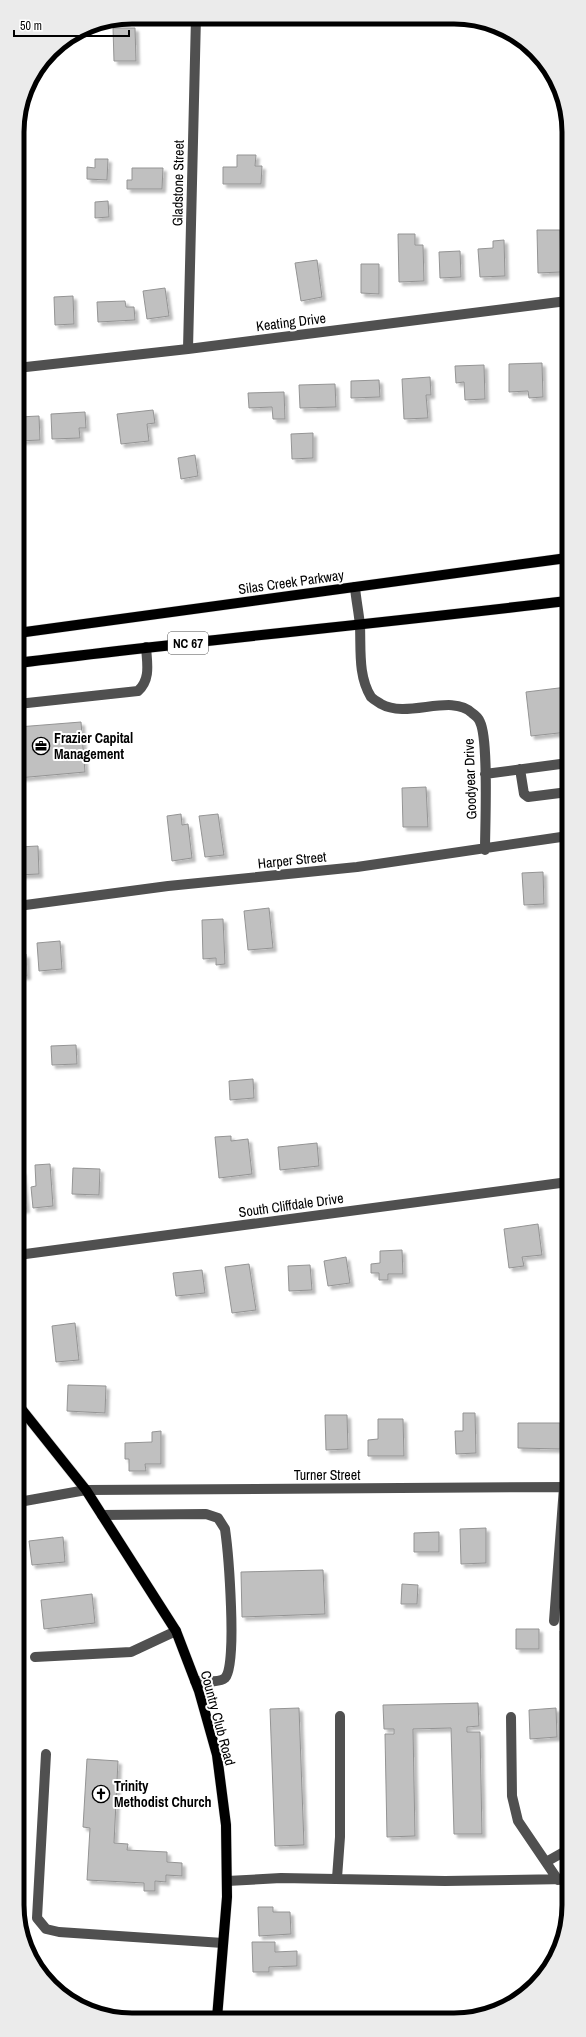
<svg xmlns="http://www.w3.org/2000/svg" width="586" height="2037" viewBox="0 0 586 2037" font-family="'Archivo Narrow',sans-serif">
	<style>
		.building { fill: #c0c0c0; stroke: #949494; filter: url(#shadow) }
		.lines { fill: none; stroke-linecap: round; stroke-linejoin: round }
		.major-casing { stroke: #dbdbdb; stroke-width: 11 }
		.minor { stroke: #505050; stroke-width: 10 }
		.major { stroke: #000; stroke-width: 10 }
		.labels { text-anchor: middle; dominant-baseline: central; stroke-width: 4; stroke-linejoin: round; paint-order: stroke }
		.shield { fill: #fff; stroke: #4c4c4c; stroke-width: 1 }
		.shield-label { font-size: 13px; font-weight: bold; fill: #000 }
		.street-label { font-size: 14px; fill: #000; stroke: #fff }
		.poi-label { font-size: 14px; font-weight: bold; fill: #000; stroke: #fff; text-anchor: start }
		.rim { fill: none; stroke: #000; stroke-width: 5 }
	</style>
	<defs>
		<filter id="shadow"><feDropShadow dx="3.5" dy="3.5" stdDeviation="1" flood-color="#0004"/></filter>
	</defs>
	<rect width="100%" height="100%" fill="#fff"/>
	<path class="building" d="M113,28H135L136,61H114Z
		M237,155H256L255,166H262L261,184H223V167H237Z
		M95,159H108L107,180L87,179V167L95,168Z
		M132,168H163L162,189H127V180H132Z
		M108,201L109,217L95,218V202Z
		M537,230H560L561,272L538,273Z
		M398,234H415V245H423L424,281L399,282Z
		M504,240L505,276L480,277L478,249L493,248V241Z
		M460,251L461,277L440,278L439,252Z
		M317,260L322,297L301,301L295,263Z
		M361,264H379V294L361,293Z
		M165,288L169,316L147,319L143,291Z
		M73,296L74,324L55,325L54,297Z
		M125,301L126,307H134L135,320L98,322L97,302Z
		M542,363L543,397L529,398L528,391L509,392V364Z
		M484,365L485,399L465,400L464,382L456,383L455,366Z
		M430,377L431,395H426L428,418L404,419L402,379Z
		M379,380L380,397L351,398V381Z
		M335,384L336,407L300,408L299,385Z
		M284,392L285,419H273L272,407L249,408L248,393Z
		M153,410L155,423L147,424L149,441L121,444L117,414Z
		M85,412L86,428H79L80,438L52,439L51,414Z
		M39,416L40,440L18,441V417Z
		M313,433V458L292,459L291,434Z
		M195,455L198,476L181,479L178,458Z
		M567,687L568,732L531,736L526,692Z
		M81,722L85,772L18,778V727Z
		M426,787L428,827H403L402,788Z
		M181,814L182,825L188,824L192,858L172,861L167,816Z
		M218,814L224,855L205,857L199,816Z
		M38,846L39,874L18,875V847Z
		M543,872L544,904L524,905L522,873Z
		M269,908L273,948L248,950L244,911Z
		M223,919L225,964L216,965V958L203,959L202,920Z
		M60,941L62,969L39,971L37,943Z
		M26,954L27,976H18V955Z
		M76,1045L77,1064L52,1065L51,1046Z
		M253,1079L254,1098L230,1100L229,1081Z
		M231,1136V1141L248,1139L252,1174L219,1178L215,1137Z
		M317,1143L319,1166L280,1170L278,1147Z
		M50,1164L53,1206L33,1208L31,1187L36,1186L35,1165Z
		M73,1168L100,1169L99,1195L72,1194Z
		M18,1171H22L26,1209L18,1210Z
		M538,1224L542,1255L522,1257L524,1266L509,1268L504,1229Z
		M402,1250L403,1274H388V1280H379V1273H371V1264L380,1263V1251Z
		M346,1257L350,1283L328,1286L324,1261Z
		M249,1264L256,1310L232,1313L225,1267Z
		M310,1265L312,1290L289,1291L288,1266Z
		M202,1270L205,1293L176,1296L173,1273Z
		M75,1323L79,1360L56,1362L52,1326Z
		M68,1385L106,1386L105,1413L67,1411Z
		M463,1413H475L476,1453L456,1454L455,1431H463Z
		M325,1415H347L348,1449L326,1450Z
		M378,1419H403L404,1456H368V1440L378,1439Z
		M518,1423H560V1449L518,1448Z
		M161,1431V1464H145L146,1471H129V1459H125V1443L152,1442V1432Z
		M486,1528V1563L461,1564L460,1529Z
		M439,1532V1552H414V1533Z
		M63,1537L65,1562L32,1565L29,1541Z
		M323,1570L325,1614L242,1617L241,1572Z
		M402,1584L418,1585L417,1604H401Z
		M92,1594L95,1623L44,1629L41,1600Z
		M516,1629H539V1649H516Z
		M560,1631H568V1650H560Z
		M478,1703L479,1726L467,1727V1732H480L482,1834H454L451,1728L413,1729L415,1836L387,1837L385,1734H394V1729H384L383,1705Z
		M299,1708L304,1845L275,1846L270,1709Z
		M556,1708L557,1737L530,1739L529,1710Z
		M87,1759L118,1761L114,1843L128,1844L127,1850L167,1852V1862L182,1863V1876L166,1875V1882L155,1881V1891H144V1883L87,1880L90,1828L83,1827Z
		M258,1907H273V1912H290L291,1934L259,1936Z
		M252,1942H275V1952L297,1951V1966L269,1967V1972H253Z"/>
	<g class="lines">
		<defs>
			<path id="major" d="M18,633L567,558
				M18,663C201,640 384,623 567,601
				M19,1406L86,1490L176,1631L199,1691L217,1755L226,1825L227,1897L217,2018"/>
		</defs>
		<use href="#major" class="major-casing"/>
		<path class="minor" d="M188,349L196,17
			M17,368L188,349L567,301
			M355,587C356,600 359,613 360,626C361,650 358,676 371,697C374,700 378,702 381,704C407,719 452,693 472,713C475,715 479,719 480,722C489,740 485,825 485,850
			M18,704L138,691C151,679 147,663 146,647
			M520,769L524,794L528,797L568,792
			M485,774L568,763
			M18,906L168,886L357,867L568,836
			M18,1255L568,1182
			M19,1502L86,1490L568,1487
			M102,1515L206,1514L218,1518L225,1529C228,1550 238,1665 225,1678C219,1683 203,1681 195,1681
			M554,1621L564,1487
			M35,1657L131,1652L176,1631
			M511,1717L512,1796L518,1821L558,1880
			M46,1754L37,1918L46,1929L59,1932L223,1943
			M546,1862L569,1849
			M337,1878L340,1837V1716
			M227,1881L281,1878L445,1881L569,1879
			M151,2018L217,2016"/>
		<use href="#major" class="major"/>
	</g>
	<defs>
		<symbol id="office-ring" viewBox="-11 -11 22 22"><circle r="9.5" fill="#fff" stroke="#000" stroke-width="1.5"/><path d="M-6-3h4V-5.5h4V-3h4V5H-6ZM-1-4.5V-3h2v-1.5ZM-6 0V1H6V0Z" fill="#000"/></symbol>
		<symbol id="church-ring" viewBox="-11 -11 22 22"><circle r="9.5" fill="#fff" stroke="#000" stroke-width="1.5"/><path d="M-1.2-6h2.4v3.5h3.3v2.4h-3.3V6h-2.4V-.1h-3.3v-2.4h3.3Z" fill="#000"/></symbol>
	</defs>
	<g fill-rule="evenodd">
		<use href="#office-ring" x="31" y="736" width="20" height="20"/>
		<use href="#church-ring" x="91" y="1784" width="20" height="20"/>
	</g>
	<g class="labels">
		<rect class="shield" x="168" y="632" width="40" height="22" rx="3"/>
		<g class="shield-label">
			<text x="188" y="643">NC 67</text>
		</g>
		<g class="street-label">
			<text transform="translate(178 183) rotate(-89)">Gladstone Street</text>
			<text transform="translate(291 322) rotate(-7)">Keating Drive</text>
			<text transform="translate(291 582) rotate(-8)">Silas Creek Parkway</text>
			<text transform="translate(470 779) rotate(-92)">Goodyear Drive</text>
			<text transform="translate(292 860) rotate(-6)">Harper Street</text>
			<text transform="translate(291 1205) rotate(-8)">South Cliffdale Drive</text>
			<text x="327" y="1475">Turner Street</text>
			<text transform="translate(218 1718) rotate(75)">Country Club Road</text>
		</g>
		<g class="poi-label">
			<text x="54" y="738">Frazier Capital<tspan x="54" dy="16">Management</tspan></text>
			<text x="114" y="1786">Trinity<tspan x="114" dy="16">Methodist Church</tspan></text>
		</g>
	</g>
	<path d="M0 0H586V2037H0ZM132 24H454A108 108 0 0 1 562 132V1905A108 108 0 0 1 454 2013H132A108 108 0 0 1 24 1905V132A108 108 0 0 1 132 24Z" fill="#ebebeb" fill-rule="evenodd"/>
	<path class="rim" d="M132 24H454A108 108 0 0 1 562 132V1905A108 108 0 0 1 454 2013H132A108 108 0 0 1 24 1905V132A108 108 0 0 1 132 24Z"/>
	<path d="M14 30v6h115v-6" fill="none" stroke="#000000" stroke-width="2"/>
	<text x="20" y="30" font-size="12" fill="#000000" stroke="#ffffff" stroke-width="3" paint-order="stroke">50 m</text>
</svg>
